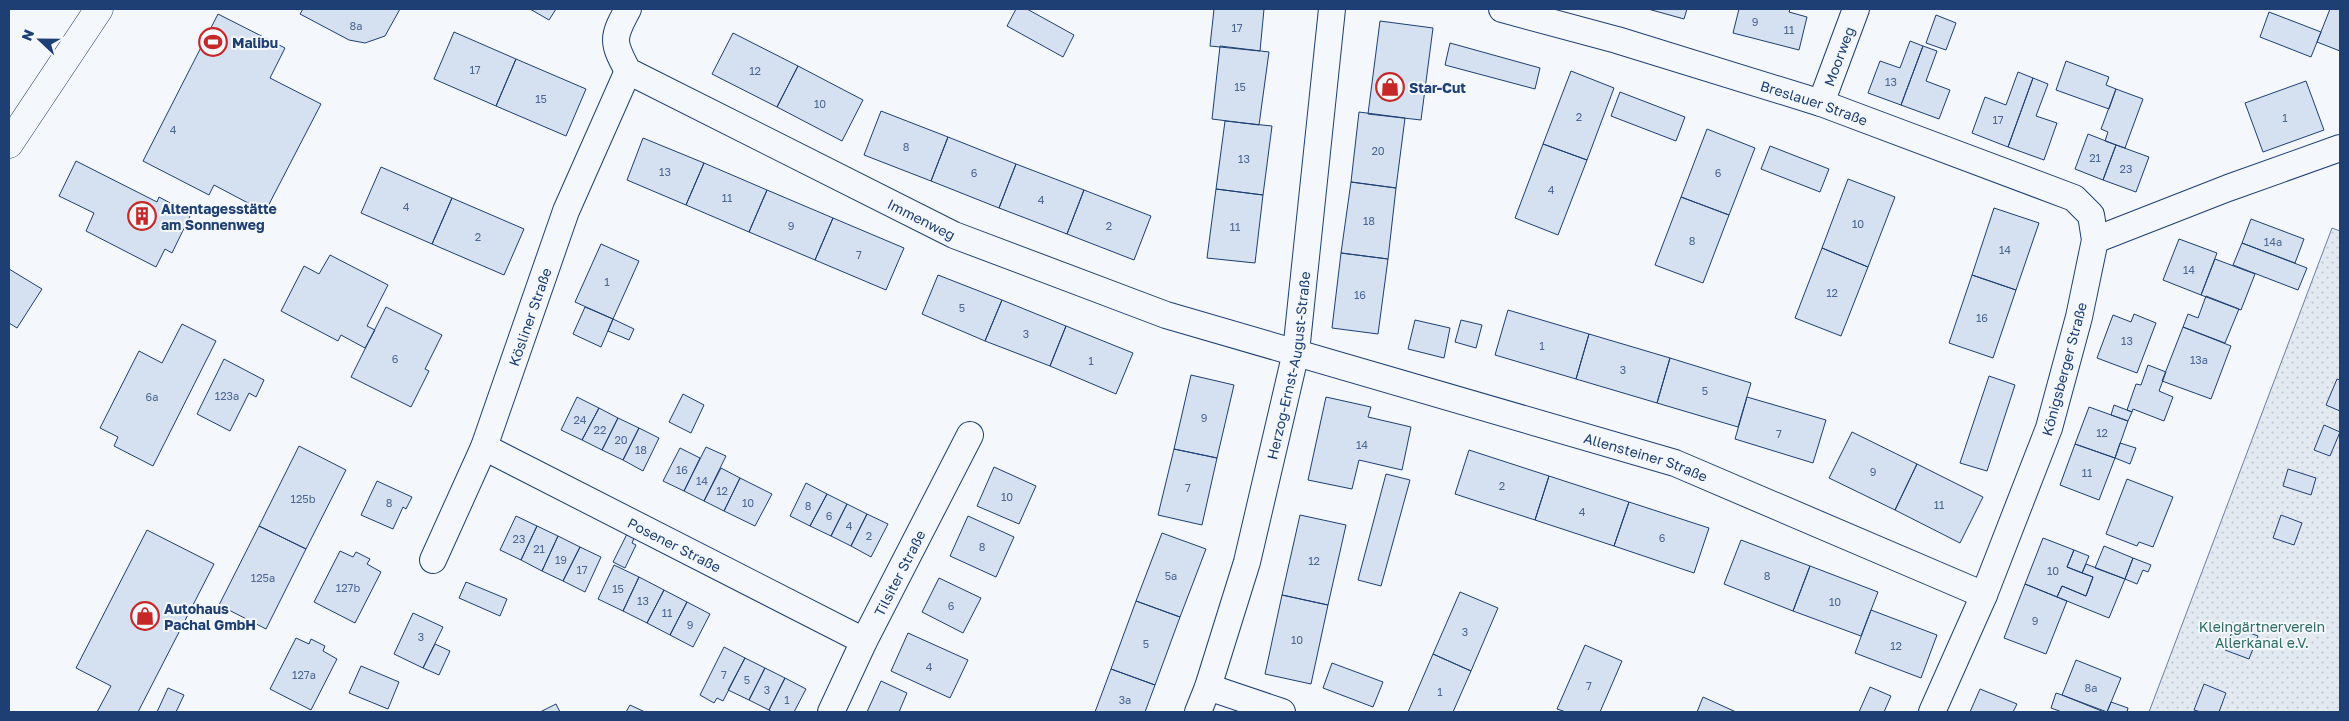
<svg xmlns="http://www.w3.org/2000/svg" width="2349" height="721" viewBox="0 0 2349 721" font-family="'Golos Text',sans-serif">
	<style>
		.grass { fill: url(#grass-dots); stroke: #687fa3 }
		.building { fill: #d5e0f0; stroke: #1d3f73 }
		.lines { fill: none; stroke-linecap: round; stroke-linejoin: round }
		.minor-casing { stroke: #1d3f73; stroke-width: 28 }
		.tertiary-casing { stroke: #1d3f73; stroke-width: 29 }
		.minor { stroke: #f4f7fb; stroke-width: 26 }
		.tertiary { stroke: #f4f7fb; stroke-width: 28 }
		.labels { text-anchor: middle; dominant-baseline: central; stroke-width: 4; stroke-linejoin: round; paint-order: stroke }
		.number-label { font-size: 11px; fill: #4b6792 }
		.poi-label { font-size: 14px; font-weight: bold; fill: #1d3f73; stroke: #f4f7fb; text-anchor: start }
		.street-label { font-size: 14px; fill: #1d3f73; stroke: #f4f7fb }
		.park-label { font-size: 14px; fill: #2c6c60; stroke: #f4f7fb }
	</style>
	<defs>
		<pattern id="grass-dots" width="8" height="8" patternUnits="userSpaceOnUse" patternTransform="scale(1.25)"><rect width="8" height="8" fill="#e3e9f0"/><path d="M2 2h.1M6 6h.1" fill="none" stroke="#c2c9d1" stroke-width="1.8" stroke-linecap="round"/></pattern>
	</defs>
	<rect width="100%" height="100%" fill="#f4f7fb"/>
	<path class="grass" d="M2332,228L2340,231V712H2149Z"/>
	<path class="building" d="M303,9H400L385,36L365,43L349,40L300,14Z
		M530,9H556L549,20Z
		M1016,9H1027L1074,35L1063,57L1007,26Z
		M1214,9H1264L1260,51L1210,46Z
		M1648,9H1687L1684,19Z
		M1739,9H1790L1789,12L1807,17L1799,50L1733,33Z
		M2330,9H2340V51L2317,42Z
		M2269,12L2321,32L2311,57L2260,37Z
		M218,14L285,48L270,78L321,104L265,212L214,185L209,195L143,161Z
		M1936,15L1956,23L1946,50L1926,43Z
		M1380,21L1433,28L1421,120L1368,114Z
		M454,32L516,59L496,106L434,79Z
		M733,33L798,66L777,107L712,74Z
		M1910,41L1923,46L1901,105L1868,93L1880,61L1900,68Z
		M1450,43L1540,68L1535,89L1445,65Z
		M1220,46L1269,52L1259,125L1212,119Z
		M1923,46L1937,51L1926,81L1950,90L1939,119L1901,105Z
		M516,59L586,89L566,136L496,106Z
		M2066,61L2109,77L2106,85L2116,89L2109,109L2056,90Z
		M798,66L863,100L842,141L777,107Z
		M1571,71L1614,88L1587,160L1543,144Z
		M2018,72L2033,78L2008,147L1972,133L1985,97L2006,105Z
		M2033,78L2048,84L2036,116L2057,123L2044,160L2008,147Z
		M2306,81L2324,130L2263,152L2245,103Z
		M2116,89L2143,99L2125,148L2105,141L2108,132L2101,129Z
		M1620,92L1685,117L1676,141L1611,116Z
		M881,111L948,137L931,181L864,155Z
		M1359,112L1405,118L1396,188L1351,182Z
		M1225,121L1272,126L1263,195L1216,189Z
		M1707,129L1755,148L1729,215L1681,197Z
		M2088,134L2116,145L2103,180L2075,169Z
		M948,137L1016,164L999,208L931,181Z
		M643,138L704,163L686,205L627,180Z
		M1543,144L1587,160L1558,235L1515,218Z
		M2116,145L2149,157L2136,192L2103,180Z
		M1770,146L1829,169L1820,192L1761,169Z
		M76,161L157,202L159,197L191,214L172,253L165,249L156,267L86,231L94,213L59,196Z
		M704,163L767,190L749,232L686,205Z
		M1016,164L1084,190L1067,234L999,208Z
		M381,167L452,198L432,244L361,213Z
		M1848,179L1895,197L1868,267L1822,248Z
		M1351,182L1396,188L1388,259L1341,253Z
		M1216,189L1263,195L1255,263L1207,258Z
		M767,190L833,218L815,260L749,232Z
		M1084,190L1151,216L1134,260L1067,234Z
		M1681,197L1729,215L1703,283L1655,265Z
		M452,198L524,229L504,275L432,244Z
		M1994,208L2039,223L2016,290L1972,275Z
		M833,218L904,248L886,290L815,260Z
		M2251,219L2304,239L2295,263L2242,243Z
		M2179,239L2217,253L2201,295L2163,280Z
		M2242,243L2307,268L2298,290L2233,265Z
		M601,244L639,261L613,319L575,302Z
		M1822,248L1868,267L1841,336L1795,318Z
		M1341,253L1388,259L1378,334L1332,328Z
		M330,255L388,285L367,326L375,330L365,348L341,335L338,341L281,311L304,266L319,274Z
		M2215,259L2255,274L2241,310L2201,295Z
		M9,269L42,289L17,328L9,323Z
		M938,275L1002,300L985,341L922,314Z
		M1972,275L2016,290L1993,358L1949,343Z
		M2206,296L2239,309L2225,343L2183,327L2188,314L2198,318Z
		M1002,300L1066,326L1050,366L985,341Z
		M386,307L442,335L425,369L429,371L411,407L351,377Z
		M585,307L613,319L601,347L573,334Z
		M1508,310L1589,334L1576,379L1495,355Z
		M2134,314L2156,323L2137,373L2097,358L2113,315L2131,322Z
		M613,319L634,329L629,340L608,331Z
		M1415,320L1450,328L1444,358L1408,349Z
		M1461,320L1482,325L1476,348L1455,342Z
		M182,324L216,341L153,466L114,446L118,437L100,428L139,351L162,363Z
		M1066,326L1133,353L1116,394L1050,366Z
		M2183,327L2231,346L2211,399L2162,381Z
		M1589,334L1670,358L1657,403L1576,379Z
		M1670,358L1751,383L1738,427L1657,403Z
		M224,359L264,380L256,397L249,393L230,431L197,414Z
		M2148,365L2166,372L2159,391L2173,397L2164,421L2133,409L2132,412L2127,410L2136,384L2141,385Z
		M1191,375L1234,385L1217,458L1174,449Z
		M1989,376L2015,385L1987,471L1960,463Z
		M2337,379L2340,380V411L2326,405Z
		M683,394L704,405L691,433L669,422Z
		M577,397L599,408L582,440L561,430Z
		M1326,397L1371,407L1368,417L1411,427L1402,470L1359,460L1352,489L1308,480Z
		M1747,397L1826,420L1813,463L1735,439Z
		M2114,405L2132,412L2128,421L2111,415Z
		M2089,407L2128,421L2115,458L2075,444Z
		M599,408L618,418L602,450L582,440Z
		M618,418L639,428L623,460L602,450Z
		M2324,425L2340,432L2330,456L2314,450Z
		M639,428L659,438L643,471L623,460Z
		M1852,432L1917,464L1895,510L1829,478Z
		M2120,443L2136,448L2130,464L2115,458Z
		M2075,444L2115,458L2099,500L2060,485Z
		M299,446L346,470L306,549L259,526Z
		M706,447L726,456L704,501L684,491Z
		M680,448L700,458L684,491L663,481Z
		M1174,449L1217,458L1202,525L1158,515Z
		M1469,450L1549,476L1535,520L1455,494Z
		M1917,464L1983,497L1960,543L1895,510Z
		M994,467L1036,486L1019,524L977,506Z
		M721,468L740,478L724,511L704,501Z
		M2288,469L2316,478L2311,495L2283,486Z
		M1386,474L1410,480L1381,586L1358,580Z
		M1549,476L1629,502L1614,546L1535,520Z
		M740,478L772,494L755,526L724,511Z
		M2127,479L2173,497L2153,547L2139,542L2137,546L2106,534Z
		M377,481L412,497L406,509L403,507L393,529L361,515Z
		M806,483L827,494L810,526L790,516Z
		M827,494L847,504L831,536L810,526Z
		M1629,502L1709,528L1694,573L1614,546Z
		M847,504L867,514L851,546L831,536Z
		M867,514L888,524L871,557L851,546Z
		M1300,515L1346,525L1328,605L1282,595Z
		M2281,515L2302,523L2294,545L2273,538Z
		M516,516L537,526L521,560L500,550Z
		M968,516L1014,537L996,577L950,556Z
		M259,526L306,549L266,629L219,605Z
		M537,526L558,536L542,571L521,560Z
		M147,530L214,564L138,712H97L111,686L76,668Z
		M1162,533L1206,549L1180,617L1136,601Z
		M627,534L634,538L632,543L636,545L625,568L613,562Z
		M558,536L580,547L563,581L542,571Z
		M2043,538L2074,550L2067,567L2093,577L2086,596L2062,586L2057,597L2025,584Z
		M1741,540L1810,566L1793,611L1724,584Z
		M2104,546L2133,558L2125,579L2095,568Z
		M580,547L601,557L585,592L563,581Z
		M2074,550L2089,556L2082,573L2067,567Z
		M340,551L353,557L356,552L370,559L367,564L381,572L355,623L314,602Z
		M2133,558L2151,565L2148,572L2143,570L2137,584L2125,579Z
		M2086,564L2125,579L2109,618L2057,597L2062,586L2086,596L2093,577L2082,573Z
		M614,565L639,577L623,611L598,599Z
		M1810,566L1878,592L1861,636L1793,611Z
		M639,577L664,590L647,623L623,611Z
		M939,578L981,598L963,633L922,612Z
		M466,582L507,599L500,616L459,598Z
		M2025,584L2067,601L2046,654L2004,638Z
		M664,590L687,602L670,635L647,623Z
		M1460,592L1498,608L1471,671L1433,654Z
		M1282,595L1328,605L1311,684L1265,674Z
		M1136,601L1180,617L1155,685L1111,669Z
		M687,602L710,614L693,647L670,635Z
		M1871,610L1937,635L1921,678L1855,653Z
		M413,613L443,627L423,668L394,654Z
		M2234,627L2258,636L2249,659L2225,650Z
		M908,633L968,660L950,698L891,671Z
		M296,638L309,644L311,639L325,646L323,651L337,659L311,710L270,689Z
		M435,644L450,651L439,675L423,668Z
		M1585,645L1622,661L1600,712H1566L1557,709Z
		M724,647L745,658L723,701L717,698L714,703L700,695Z
		M1433,654L1471,671L1453,712H1408Z
		M745,658L765,668L749,700L728,690Z
		M2076,660L2121,678L2107,712L2062,695Z
		M1332,663L1383,682L1373,707L1323,688Z
		M361,666L399,682L388,709L349,693Z
		M765,668L785,678L769,710L749,700Z
		M1111,669L1155,685L1145,712H1095Z
		M785,678L806,689L794,712H772L769,710Z
		M881,681L907,693L899,712H867Z
		M2204,684L2226,693L2219,712H2201L2194,710Z
		M1870,687L1891,696L1884,712H1859Z
		M168,688L184,695L176,712H157Z
		M1980,689L2017,704L2013,712H1970Z
		M2056,693L2062,695L2104,712H2062L2051,708Z
		M1703,697L1736,712H1697Z
		M2111,702L2128,708L2127,712H2107Z
		M556,704L560,712H540Z
		M630,705L645,712H626Z"/>
	<g class="lines">
		<defs>
			<g id="minor">
				<path id="s1" d="M628,9C612,38 612,42 628,71L954,235L1166,315L1675,463L1984,595"/>
				<path id="s2" d="M1502,9L1617,40L1821,103L2074,198L2091,215L2095,240L2079,317L2049,428L1984,595L1932,712"/>
				<path id="s3" d="M1821,103L1856,9"/>
				<path d="M2095,240L2228,188L2340,148"/>
				<path id="s4" d="M484,447L864,641"/>
				<path id="s5" d="M433,560L484,447L566,211L628,71"/>
				<path d="M1208,687L1282,712"/>
				<path id="s6" d="M831,712L864,641L970,435"/>
				<path id="s7" d="M1198,712L1208,687L1247,562L1296,352L1332,9"/>
			</g>
			<path id="tertiary" d="M9,144L99,9"/>
		</defs>
		<use href="#minor" class="minor-casing"/>
		<use href="#tertiary" class="tertiary-casing"/>
		<use href="#minor" class="minor"/>
		<use href="#tertiary" class="tertiary"/>
	</g>
	<defs>
		<symbol id="stadium-ring" viewBox="-11 -11 22 22"><circle r="9.5" fill="#f4f7fb" stroke="#c62828" stroke-width="1.5"/><path d="M0-5a6.5 5 0 1 0 0 10a6.5 5 0 1 0 0-10ZM-3.5-1.8h7v3.6h-7Z" fill="#c62828"/></symbol>
		<symbol id="shop-ring" viewBox="-11 -11 22 22"><circle r="9.5" fill="#f4f7fb" stroke="#c62828" stroke-width="1.5"/><path d="M-5-2.5h2.3a2.7 3.5 0 0 1 5.4 0H5L5.5 6h-11ZM-1.5-2.5h3a1.5 2.3 0 0 0-3 0Z" fill="#c62828"/></symbol>
		<symbol id="building-ring" viewBox="-11 -11 22 22"><circle r="9.5" fill="#f4f7fb" stroke="#c62828" stroke-width="1.5"/><path d="M-4-6H4V6H1V3H-1V6H-4ZM-2.5-4.3h1.7v1.8h-1.7ZM.8-4.3h1.7v1.8H.8ZM-2.5-1h1.7V.8h-1.7ZM.8-1h1.7V.8H.8Z" fill="#c62828"/></symbol>
	</defs>
	<g fill-rule="evenodd">
		<use href="#stadium-ring" x="197" y="26" width="32" height="32"/>
		<use href="#shop-ring" x="1374" y="71" width="32" height="32"/>
		<use href="#building-ring" x="126" y="200" width="32" height="32"/>
		<use href="#shop-ring" x="129" y="600" width="32" height="32"/>
	</g>
	<g class="labels">
		<g class="number-label">
			<text x="1755" y="21">9</text>
			<text x="356" y="25">8a</text>
			<text x="1237" y="27">17</text>
			<text x="1789" y="29">11</text>
			<text x="475" y="69">17</text>
			<text x="755" y="70">12</text>
			<text x="1891" y="81">13</text>
			<text x="1240" y="86">15</text>
			<text x="541" y="98">15</text>
			<text x="820" y="103">10</text>
			<text x="1579" y="116">2</text>
			<text x="2285" y="117">1</text>
			<text x="1998" y="119">17</text>
			<text x="173" y="129">4</text>
			<text x="906" y="146">8</text>
			<text x="1378" y="150">20</text>
			<text x="2095" y="157">21</text>
			<text x="1244" y="158">13</text>
			<text x="2126" y="168">23</text>
			<text x="665" y="171">13</text>
			<text x="974" y="172">6</text>
			<text x="1718" y="172">6</text>
			<text x="1551" y="189">4</text>
			<text x="727" y="197">11</text>
			<text x="1041" y="199">4</text>
			<text x="406" y="206">4</text>
			<text x="1369" y="220">18</text>
			<text x="1858" y="223">10</text>
			<text x="791" y="225">9</text>
			<text x="1109" y="225">2</text>
			<text x="1235" y="226">11</text>
			<text x="478" y="236">2</text>
			<text x="1692" y="240">8</text>
			<text x="2273" y="241">14a</text>
			<text x="2005" y="249">14</text>
			<text x="859" y="254">7</text>
			<text x="2189" y="269">14</text>
			<text x="607" y="281">1</text>
			<text x="1832" y="292">12</text>
			<text x="1360" y="294">16</text>
			<text x="962" y="307">5</text>
			<text x="1982" y="317">16</text>
			<text x="1026" y="333">3</text>
			<text x="2127" y="340">13</text>
			<text x="1542" y="345">1</text>
			<text x="395" y="358">6</text>
			<text x="2199" y="359">13a</text>
			<text x="1091" y="360">1</text>
			<text x="1623" y="369">3</text>
			<text x="1705" y="390">5</text>
			<text x="227" y="395">123a</text>
			<text x="152" y="396">6a</text>
			<text x="1204" y="417">9</text>
			<text x="580" y="419">24</text>
			<text x="600" y="429">22</text>
			<text x="2102" y="432">12</text>
			<text x="1779" y="433">7</text>
			<text x="621" y="439">20</text>
			<text x="1362" y="444">14</text>
			<text x="641" y="449">18</text>
			<text x="682" y="469">16</text>
			<text x="1873" y="471">9</text>
			<text x="2087" y="472">11</text>
			<text x="702" y="480">14</text>
			<text x="1502" y="485">2</text>
			<text x="1188" y="487">7</text>
			<text x="722" y="490">12</text>
			<text x="1007" y="496">10</text>
			<text x="303" y="498">125b</text>
			<text x="389" y="502">8</text>
			<text x="748" y="502">10</text>
			<text x="1939" y="504">11</text>
			<text x="808" y="505">8</text>
			<text x="1582" y="511">4</text>
			<text x="829" y="515">6</text>
			<text x="849" y="525">4</text>
			<text x="869" y="535">2</text>
			<text x="1662" y="537">6</text>
			<text x="519" y="538">23</text>
			<text x="982" y="546">8</text>
			<text x="539" y="548">21</text>
			<text x="561" y="559">19</text>
			<text x="1314" y="560">12</text>
			<text x="582" y="569">17</text>
			<text x="2053" y="570">10</text>
			<text x="1171" y="575">5a</text>
			<text x="1767" y="575">8</text>
			<text x="263" y="577">125a</text>
			<text x="348" y="587">127b</text>
			<text x="618" y="588">15</text>
			<text x="643" y="600">13</text>
			<text x="1835" y="601">10</text>
			<text x="951" y="605">6</text>
			<text x="667" y="612">11</text>
			<text x="2035" y="620">9</text>
			<text x="690" y="624">9</text>
			<text x="1465" y="631">3</text>
			<text x="421" y="636">3</text>
			<text x="1297" y="639">10</text>
			<text x="1146" y="643">5</text>
			<text x="1896" y="645">12</text>
			<text x="929" y="666">4</text>
			<text x="304" y="674">127a</text>
			<text x="724" y="674">7</text>
			<text x="747" y="679">5</text>
			<text x="1589" y="685">7</text>
			<text x="2091" y="687">8a</text>
			<text x="767" y="689">3</text>
			<text x="1440" y="691">1</text>
			<text x="787" y="699">1</text>
			<text x="1125" y="699">3a</text>
		</g>
		<g class="poi-label">
			<text x="232" y="42">Malibu</text>
			<text x="1409" y="87">Star-Cut</text>
			<text x="161" y="208">Altentagesstätte<tspan x="161" dy="16">am Sonnenweg</tspan></text>
			<text x="164" y="608">Autohaus<tspan x="164" dy="16">Pachal GmbH</tspan></text>
		</g>
		<g class="street-label">
			<text stroke="none"><textPath href="#s3" startOffset="50">Moorweg</textPath></text>
			<text stroke="none"><textPath href="#s2" startOffset="326">Breslauer Straße</textPath></text>
			<text stroke="none"><textPath href="#s1" startOffset="396">Immenweg</textPath></text>
			<text stroke="none"><textPath href="#s5" startOffset="262">Kösliner Straße</textPath></text>
			<text stroke="none"><textPath href="#s7" startOffset="359">Herzog-Ernst-August-Straße</textPath></text>
			<text transform="translate(2064 369) rotate(-75)">Königsberger Straße</text>
			<text stroke="none"><textPath href="#s1" startOffset="1159">Allensteiner Straße</textPath></text>
			<text stroke="none"><textPath href="#s4" startOffset="214">Posener Straße</textPath></text>
			<text stroke="none"><textPath href="#s6" startOffset="155">Tilsiter Straße</textPath></text>
		</g>
		<g class="park-label">
			<text x="2262" y="626">Kleingärtnerverein<tspan x="2262" dy="16">Allerkanal e.V.</tspan></text>
		</g>
	</g>
	<rect width="2349" height="721" fill="none" stroke="#1d3f73" stroke-width="20"/>
	<g transform="translate(40 40) rotate(292)" stroke="#f4f7fb" stroke-width="4" paint-order="stroke">
	<path d="M0-4L9 19L0 12L-9 19Z" fill="#1d3f73"/>
	<text y="-8" font-size="14" font-weight="bold" text-anchor="middle" fill="#1d3f73">N</text>
	</g>
</svg>
